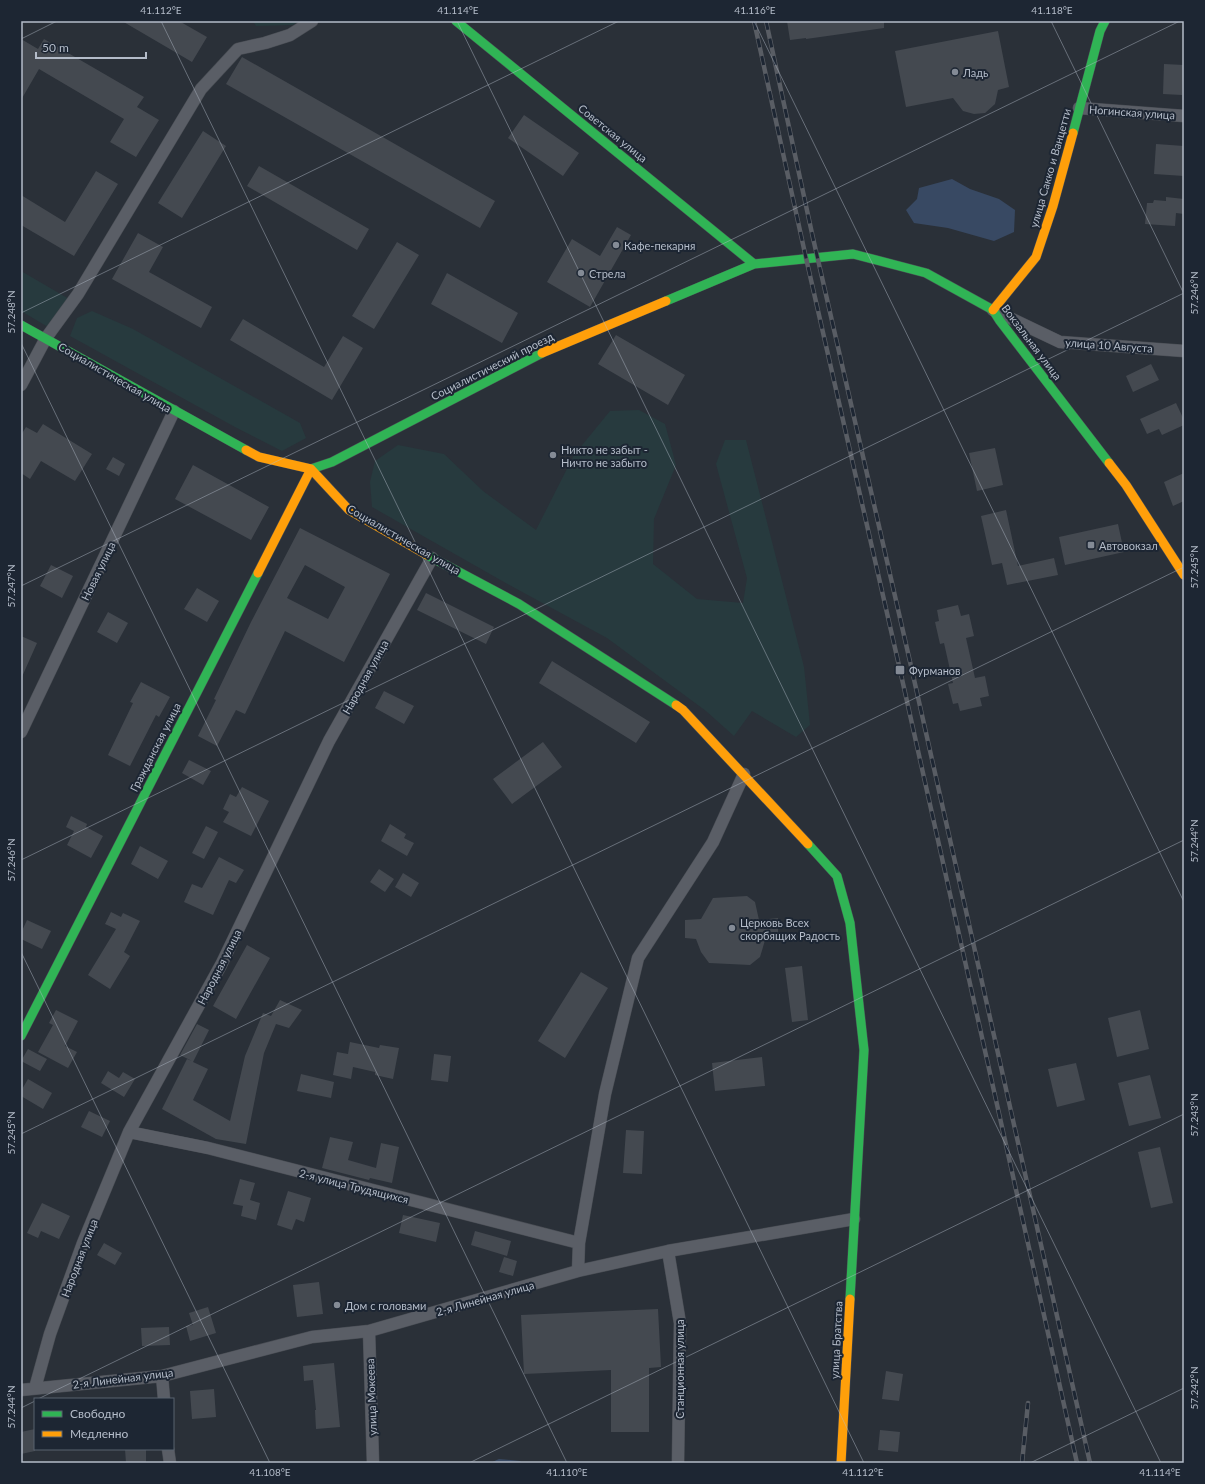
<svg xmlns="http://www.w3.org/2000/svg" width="1205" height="1484" viewBox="0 0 1205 1484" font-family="Lato,sans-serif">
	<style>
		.green { fill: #273a3e }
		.water { fill: #384963 }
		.building { fill: #444950; fill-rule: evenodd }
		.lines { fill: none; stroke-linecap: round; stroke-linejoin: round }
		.street-casing { stroke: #484c53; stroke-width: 13 }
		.fast-casing { stroke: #484c53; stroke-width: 10 }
		.slow-casing { stroke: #484c53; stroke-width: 10 }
		.street { stroke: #5a5e66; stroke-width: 12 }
		.fast { stroke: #30b455; stroke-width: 9 }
		.slow { stroke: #ff9f0a; stroke-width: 9 }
		.rail-casing { stroke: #595d64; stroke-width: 4.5 }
		.rail { stroke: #1d2633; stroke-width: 3; stroke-dasharray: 9; stroke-linecap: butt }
		.ticks { fill: none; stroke: #b4bcc9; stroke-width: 1; stroke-opacity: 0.45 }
		.poi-dot { fill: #848b96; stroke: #1d2633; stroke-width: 1.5 }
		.labels { text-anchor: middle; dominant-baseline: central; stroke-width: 4; stroke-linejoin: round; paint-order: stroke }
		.poi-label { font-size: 11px; fill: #b4bcc9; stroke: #1d2633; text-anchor: start }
		.street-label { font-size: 11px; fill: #b4bcc9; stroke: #1d2633 }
		.neatline { fill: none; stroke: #b4bcc9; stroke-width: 1.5 }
		.ticks-label { font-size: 10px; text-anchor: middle; fill: #b4bcc9 }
	</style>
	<rect width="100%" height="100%" fill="#2a3038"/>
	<path class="green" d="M253,21H299L293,25L256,26Z
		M21,271L69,299L48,327L21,311Z
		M92,311L133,329L300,423L306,438L282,451L235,427L70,336L77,318Z
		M639,410L665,424L676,465L654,519L653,564L697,599L743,603L747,578L716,464L725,440H746L804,667L810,725L796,737L752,711L734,736L706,711L607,638L504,582L372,507L370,482L375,461L398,445L444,454L483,491L536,530L574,455L610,411Z"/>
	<path class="water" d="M952,179L970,189L999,199L1015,210L1014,232L994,241L948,228L914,223L906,210L917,199L919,188Z
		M499,1459L520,1461L522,1463H490Z"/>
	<path class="building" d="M122,21H179L207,37L192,62Z
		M787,21H884V28L806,39V38L790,40Z
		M998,31L1009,87L998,90L995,104L985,113L974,114L963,111L953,98L906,107L895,51Z
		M21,39L38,49L44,39L144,97L137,107L159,120L136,157L110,142L124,119L39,69L21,100Z
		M242,57L495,201L480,228L226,84Z
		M1164,64L1184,65L1182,95L1163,94Z
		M524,115L579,153L563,176L508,138Z
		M203,131L226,146L182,218L158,203Z
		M1156,144L1184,146V176L1154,174Z
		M259,166L369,229L357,250L247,186Z
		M96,171L118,184L74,256L21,225V195L65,222Z
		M1166,197L1184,199V214L1176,213L1175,226L1145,224L1147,203H1153L1154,200L1166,201Z
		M617,227L631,235L590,307L547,282L572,239L600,256Z
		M138,233L163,247L149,272L212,307L201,328L112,279Z
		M397,242L419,255L374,329L352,316Z
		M447,273L518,313L502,343L431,304Z
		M243,319L324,367L343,336L363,348L332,400L230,340Z
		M616,335L685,375L668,405L598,364Z
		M1151,364L1159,380L1133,392L1126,376Z
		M1176,403L1184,420V425L1162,435L1159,429L1147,434L1140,419Z
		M43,424L92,454L75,481L41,461L30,479L21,473V435L26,427L37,433Z
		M995,448L1003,485L977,491L969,453Z
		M113,457L125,464L119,476L106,469Z
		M193,465L269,507L251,540L175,499Z
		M1184,473V501L1173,506L1164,482Z
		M1006,510L1018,566L1054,558L1058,575L1007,585L1002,563L992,565L981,516Z
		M1118,524L1124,552L1065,565L1059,537Z
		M300,528L390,574L344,662L285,631L245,714L236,710L217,746L198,736L216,700L214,699L251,622ZM305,565L345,587L328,619L287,598Z
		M51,565L73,576L62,598L40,586Z
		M197,588L219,601L207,622L184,609Z
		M426,593L494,627L486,644L417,610Z
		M958,605L961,616L969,614L974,636L966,638L975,678L985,676L989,696L980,698L982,706L960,711L958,703L953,704L948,684L953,683L944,643L940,644L935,622L939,621L937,610Z
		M108,612L128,623L117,643L97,632Z
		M21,636L37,643L21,679Z
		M552,661L650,722L636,743L539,683Z
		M141,682L170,697L159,717L156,715L130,766L108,755L133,703L130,702Z
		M384,691L414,706L404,724L375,708Z
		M543,742L562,767L512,804L493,779Z
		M189,760L211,771L203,785L182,773Z
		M242,787L269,801L251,836L223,822L229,812L223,809L230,794L236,797Z
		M71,816L87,824L86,827L103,836L91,858L67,845L74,831L66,827Z
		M390,824L406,834L404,838L414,843L407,856L381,841Z
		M206,826L218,832L204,859L192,853Z
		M140,846L168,861L158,879L131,864Z
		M219,857L244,870L236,883L229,880L213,915L184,902L192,884L202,888Z
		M379,869L394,879L385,892L370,882Z
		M403,873L419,883L411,897L395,887Z
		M747,896L755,902L759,920L778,918V935L766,937L760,957L750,965L709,963L701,952L696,939L685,938V920L701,919L713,898Z
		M111,912L121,917L123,913L140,921L124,952L130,956L110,989L88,975L116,929L105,924Z
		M27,920L51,931L42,949L21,939V933Z
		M247,945L270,958L236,1019L213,1006Z
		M802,966L808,1020L792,1022L785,968Z
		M581,972L608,988L565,1058L538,1041Z
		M280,1000L302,1010L289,1028L276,1024L264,1053L246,1144L216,1139L162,1109L187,1059L192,1061L180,1055L197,1024L209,1030L193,1062L208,1069L193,1100L230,1121L245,1056L263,1013L271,1016Z
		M56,1010L78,1021L65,1046L77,1052L68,1068L38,1052L53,1025L49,1023Z
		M1140,1010L1149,1049L1117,1057L1108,1018Z
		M350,1042L379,1048L380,1045L399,1048L393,1079L375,1075V1072L353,1067L351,1079L333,1075L337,1052L348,1054Z
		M28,1049L47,1059L40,1071L21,1061Z
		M434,1054L451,1056L448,1082L431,1080Z
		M762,1057L765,1086L715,1091L712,1063Z
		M1076,1063L1085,1100L1057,1107L1048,1069Z
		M108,1071L119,1078L123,1072L135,1079L124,1097L101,1083Z
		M301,1074L334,1082L331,1098L297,1091Z
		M1150,1075L1161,1118L1129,1126L1118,1083Z
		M28,1079L52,1093L43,1109L21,1096V1091Z
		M89,1111L110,1121L102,1137L81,1127Z
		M626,1130L644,1131L642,1174L623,1173Z
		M330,1137L353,1142L348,1160L376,1168L381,1143L399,1147L392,1183L370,1178L369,1180L322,1168Z
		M1160,1147L1173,1203L1151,1208L1138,1152Z
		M240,1179L255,1183L250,1200L260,1203L256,1220L241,1216L243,1206L233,1204Z
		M288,1191L311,1198L304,1222L296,1219L292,1230L277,1225Z
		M42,1203L70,1216L59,1239L41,1231L38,1238L27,1233Z
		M403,1215L440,1223L436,1242L399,1233Z
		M475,1231L511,1241L507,1256L471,1245Z
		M104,1243L122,1253L115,1265L97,1255Z
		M504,1257L517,1261L513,1276L499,1272Z
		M319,1282L323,1314L297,1317L293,1285Z
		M208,1307L216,1333L190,1341L186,1326L193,1325L189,1313Z
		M658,1309L661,1367L649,1368V1432H611V1370L524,1374L521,1315Z
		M169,1327L170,1345L142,1346L141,1328Z
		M334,1363L340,1427L316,1429L315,1410H316L313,1380L304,1381L303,1366Z
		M886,1371L903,1374L899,1401L882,1399Z
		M214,1389L216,1417L192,1419L190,1391Z
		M35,1429V1451L21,1454V1432Z
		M880,1430L900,1432L898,1452L878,1450Z
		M125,1449H146V1463H126Z"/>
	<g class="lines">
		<defs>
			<path id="street" d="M1079,108L1184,116
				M993,310L1060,342L1184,351
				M21,385L46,338L78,294L201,89L238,49L265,43L290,35L312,21
				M21,732L174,411
				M129,1132L208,1148L579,1243
				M668,1251L680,1323L678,1463
				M578,1271L579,1243L605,1094L638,958L713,842L744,774
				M369,1331L373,1463
				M162,1376L164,1399
				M35,1388L50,1334L83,1243L129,1132L221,965L329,741L432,558
				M21,1390L162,1376L312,1337L369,1331L578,1271L668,1251L854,1219
				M168,1449L170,1463"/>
			<path id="fast" d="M456,21L754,264
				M1073,133L1100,31L1105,21
				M666,301L754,264L853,254L926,273L993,310L1000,321L1109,463
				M21,325L246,450
				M311,469L332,462L542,353
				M427,555L519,604L676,705
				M808,844L837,876L850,923L864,1050L850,1299
				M21,1036L258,573"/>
			<path id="slow" d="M993,310L1036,257L1053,206L1073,133
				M542,353L666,301
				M246,450L259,457L311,469L349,510L427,555
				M1109,463L1126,485L1184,575
				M258,573L311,469
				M676,705L683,710L808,844
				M841,1463L850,1299"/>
		</defs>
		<use href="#street" class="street-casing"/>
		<use href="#fast" class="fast-casing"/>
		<use href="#slow" class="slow-casing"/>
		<use href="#street" class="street"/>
		<use href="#fast" class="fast"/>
		<use href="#slow" class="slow"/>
		<defs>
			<path id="rail" d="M754,21L806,258L900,670L1077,1463
				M766,21L813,238L911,666L1090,1463
				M1022,1463L1028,1403"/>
		</defs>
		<use href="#rail" class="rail-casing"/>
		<use href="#rail" class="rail"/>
	</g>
	<path class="ticks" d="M161,21L864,1463M457,21L1161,1463M754,21L1184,902M1051,21L1184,294M21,39L57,21M21,313L619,21M21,343L567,1463M21,586L1180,21M21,860L1184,293M21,952L270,1463M21,1134L1184,567M38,1399L1184,840M21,1408L35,1401M469,1463L1184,1114M1030,1463L1184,1388"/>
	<g class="poi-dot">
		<circle cx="955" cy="72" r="4"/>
		<circle cx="616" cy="245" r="4"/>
		<circle cx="581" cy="273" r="4"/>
		<circle cx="553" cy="455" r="4"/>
		<rect x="1087" y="541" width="8" height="8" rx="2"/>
		<rect x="895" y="665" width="10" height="10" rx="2"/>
		<circle cx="732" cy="928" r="4"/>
		<circle cx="337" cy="1305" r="4"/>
	</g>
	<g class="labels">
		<g class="poi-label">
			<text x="963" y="72">Ладь</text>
			<text x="624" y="245">Кафе-пекарня</text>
			<text x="589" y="273">Стрела</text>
			<text x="561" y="449">Никто не забыт -<tspan x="561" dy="13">Ничто не забыто</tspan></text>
			<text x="1099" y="545">Автовокзал</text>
			<text x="909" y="670">Фурманов</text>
			<text x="740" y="922">Церковь Всех<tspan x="740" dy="13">скорбящих Радость</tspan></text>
			<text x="345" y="1305">Дом с головами</text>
		</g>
		<g class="street-label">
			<text transform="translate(1132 112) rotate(4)">Ногинская улица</text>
			<text transform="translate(613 133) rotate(39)">Советская улица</text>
			<text transform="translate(1050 168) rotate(-74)">улица Сакко и Ванцетти</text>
			<text transform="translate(1032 342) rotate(53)">Вокзальная улица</text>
			<text transform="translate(1109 345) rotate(4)">улица 10 Августа</text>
			<text transform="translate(492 366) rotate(-27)">Социалистический проезд</text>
			<text transform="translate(115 377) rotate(30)">Социалистическая улица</text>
			<text transform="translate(404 539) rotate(30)">Социалистическая улица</text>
			<text transform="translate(98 571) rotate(-64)">Новая улица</text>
			<text transform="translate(365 677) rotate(-61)">Народная улица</text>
			<text transform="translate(155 747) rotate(-63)">Гражданская улица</text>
			<text transform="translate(219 967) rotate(-63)">Народная улица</text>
			<text transform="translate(354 1186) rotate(14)">2-я улица Трудящихся</text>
			<text transform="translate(79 1258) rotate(-69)">Народная улица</text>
			<text transform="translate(485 1298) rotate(-16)">2-я Линейная улица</text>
			<text transform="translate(836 1340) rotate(-87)">улица Братства</text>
			<text transform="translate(679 1369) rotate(-90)">Станционная улица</text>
			<text transform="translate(123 1378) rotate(-7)">2-я Линейная улица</text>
			<text transform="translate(371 1397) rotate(-92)">улица Мокеева</text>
		</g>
	</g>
	<rect width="1205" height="1484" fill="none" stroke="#1d2633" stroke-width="44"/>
	<rect x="34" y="1398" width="140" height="52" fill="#1d2633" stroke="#59626f"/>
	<rect x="42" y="1411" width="20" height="6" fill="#30b455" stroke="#59626f"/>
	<text x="70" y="1418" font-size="12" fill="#b4bcc9">Свободно</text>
	<rect x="42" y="1431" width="20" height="6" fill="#ff9f0a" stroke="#59626f"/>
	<text x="70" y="1438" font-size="12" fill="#b4bcc9">Медленно</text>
	<path d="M36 52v6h110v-6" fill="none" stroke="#b4bcc9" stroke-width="2"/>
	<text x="42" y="52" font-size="12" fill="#b4bcc9" stroke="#1d2633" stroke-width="3" paint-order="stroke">50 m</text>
	<rect x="22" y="22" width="1161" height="1440" class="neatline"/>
	<g class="ticks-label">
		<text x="161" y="14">41.112°E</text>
		<text x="458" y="14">41.114°E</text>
		<text x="755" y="14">41.116°E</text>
		<text x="1052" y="14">41.118°E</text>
		<text transform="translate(1194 293) rotate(-90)" y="4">57.246°N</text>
		<text transform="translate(11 312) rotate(-90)" y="4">57.248°N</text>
		<text transform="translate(1194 567) rotate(-90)" y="4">57.245°N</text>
		<text transform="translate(11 586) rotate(-90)" y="4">57.247°N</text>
		<text transform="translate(1194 841) rotate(-90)" y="4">57.244°N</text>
		<text transform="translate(11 860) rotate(-90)" y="4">57.246°N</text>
		<text transform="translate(1194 1115) rotate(-90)" y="4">57.243°N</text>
		<text transform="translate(11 1133) rotate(-90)" y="4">57.245°N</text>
		<text transform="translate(1194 1388) rotate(-90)" y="4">57.242°N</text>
		<text transform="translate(11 1407) rotate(-90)" y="4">57.244°N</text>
		<text x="270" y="1476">41.108°E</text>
		<text x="567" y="1476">41.110°E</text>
		<text x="863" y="1476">41.112°E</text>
		<text x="1160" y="1476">41.114°E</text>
	</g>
</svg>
